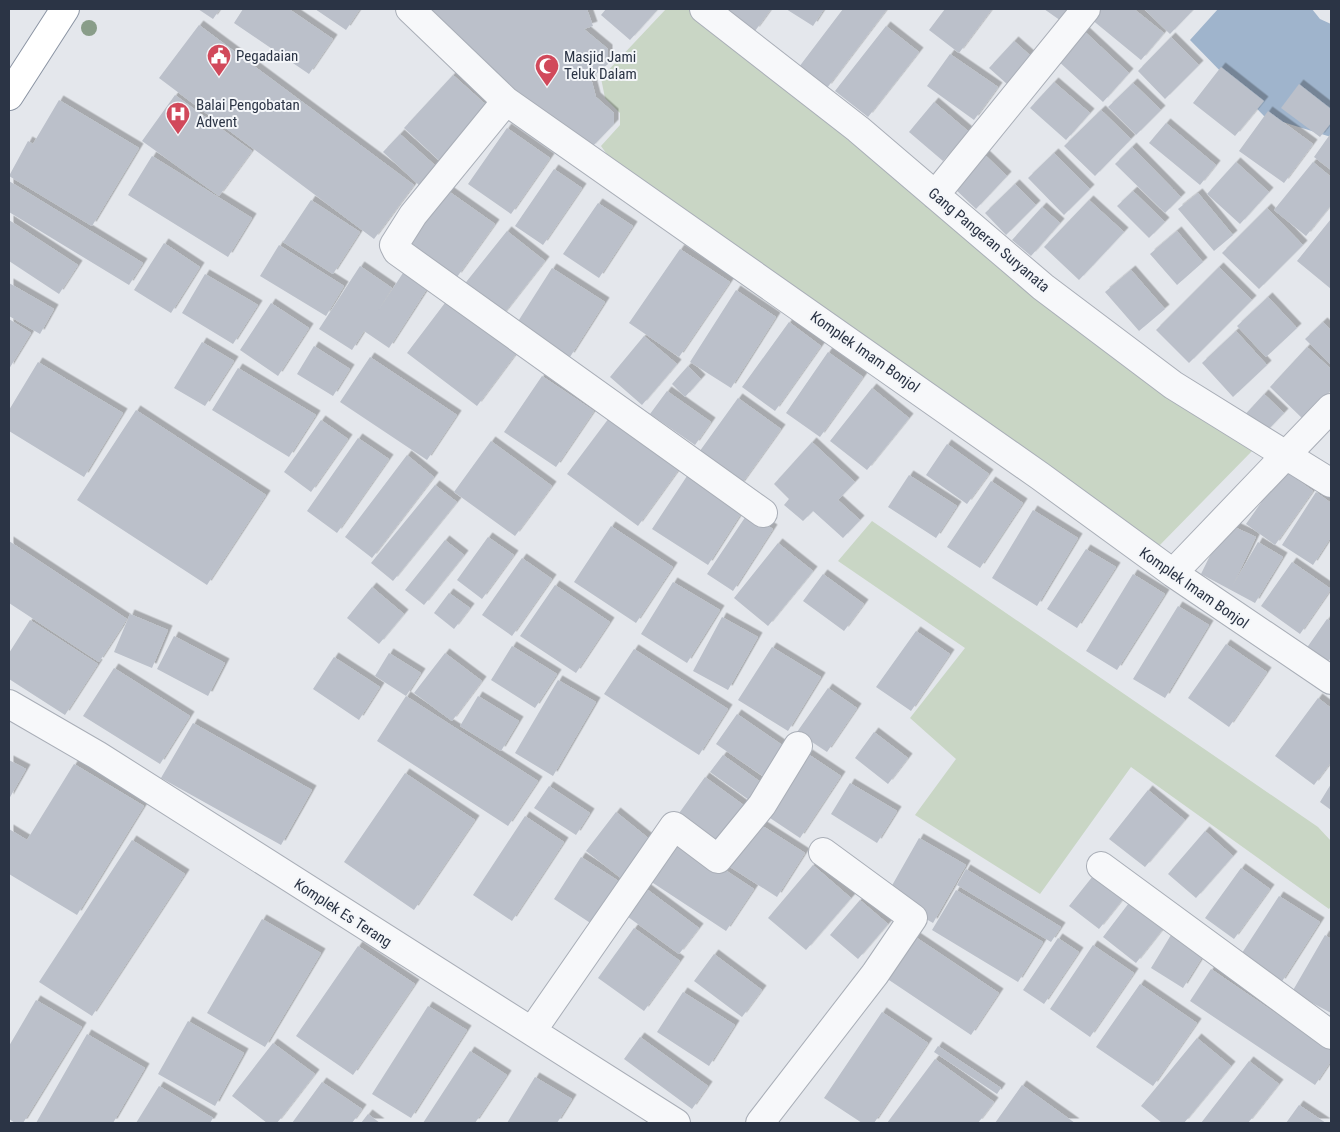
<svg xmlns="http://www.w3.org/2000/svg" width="1340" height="1132" viewBox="0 0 1340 1132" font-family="'Roboto Condensed',sans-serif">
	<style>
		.green { fill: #c9d6c5 }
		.water { fill: #9fb4cc }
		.building { fill: #bbc0ca; filter: url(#shadow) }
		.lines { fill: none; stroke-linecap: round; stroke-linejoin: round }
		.minor-casing { stroke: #a9aeb7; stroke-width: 30 }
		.highway-casing { stroke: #8b94a3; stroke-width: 30 }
		.minor { stroke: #f7f8fa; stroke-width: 28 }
		.highway { stroke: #fff; stroke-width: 28 }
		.tree { fill: #899d89 }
		.labels { text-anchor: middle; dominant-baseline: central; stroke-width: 4; stroke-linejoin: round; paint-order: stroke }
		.poi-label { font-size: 15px; fill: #2b3445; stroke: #f4f6f9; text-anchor: start }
		.street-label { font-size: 15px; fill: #2b3445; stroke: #f4f6f9 }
	</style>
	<defs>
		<filter id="shadow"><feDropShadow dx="4.5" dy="-4.5" stdDeviation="0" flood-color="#0004"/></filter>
	</defs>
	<rect width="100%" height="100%" fill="#e4e7ec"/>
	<path class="green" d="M666,9H689L1060,314L1253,450L1156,549L880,346L613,163L601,146L620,125V113L605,98L601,78Z
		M872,521L1318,827L1331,841V906L1329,909L1131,767L1040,894L915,815L956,759L910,718L965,648L838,561Z"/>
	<path class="water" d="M1218,9H1312L1320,19L1331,24V137L1264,116L1190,40Z"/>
	<path class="building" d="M198,9H220L213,19Z
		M243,9H289L333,39L309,74L234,23Z
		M315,9H360L346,30Z
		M422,9H587L593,26L584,29L608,49V64L591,78L596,97L614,113V124L591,148L510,96Z
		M606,9H658L630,40L601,15Z
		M724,9H771L755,31Z
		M786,9H824L813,26Z
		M843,9H887L827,88L799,67Z
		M945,9H992L959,53L929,30Z
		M1044,9H1074L1064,23Z
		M1099,9H1134L1164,33L1141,60L1091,19Z
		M1144,9H1192L1193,10L1170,34Z
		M199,25L414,185L374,239L159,78Z
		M886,26L919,52L868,117L835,91Z
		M1083,30L1129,73L1103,102L1056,59Z
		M1171,37L1199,65L1165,99L1138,71Z
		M1014,41L1032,57L1007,84L989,68Z
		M950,54L998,87L974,120L927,86Z
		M1221,67L1264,101L1235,136L1193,103Z
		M453,75L492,110L443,164L404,128Z
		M1054,82L1090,113L1066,140L1030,108Z
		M1133,83L1161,110L1136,135L1108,107Z
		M1299,84L1331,109V123L1320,137L1281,108Z
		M175,95L252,151L219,196L142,141Z
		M59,100L139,148L92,226L9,176L28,141L33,144Z
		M934,102L968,131L943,161L909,132Z
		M1101,110L1131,139L1095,176L1064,146Z
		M1268,111L1313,144L1284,183L1239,151Z
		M1166,123L1216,165L1200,185L1149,143Z
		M507,128L550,158L511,214L468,184Z
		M1331,133V170L1314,157Z
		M400,134L437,167L420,186L383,152Z
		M1132,147L1181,197L1165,213L1115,164Z
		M1054,153L1090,189L1064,215L1028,178Z
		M984,154L1007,176L976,209L953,187Z
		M152,156L252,218L228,257L128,195Z
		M1236,162L1269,192L1240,224L1207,194Z
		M1313,162L1331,177V205L1306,236L1274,210Z
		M554,169L582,188L543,245L515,226Z
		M9,181L143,263L129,285L9,212Z
		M1015,184L1036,205L1006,235L985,213Z
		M447,190L495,224L457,277L410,243Z
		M1133,191L1165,222L1149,238L1117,206Z
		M1198,193L1233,235L1214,251L1178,209Z
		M311,200L360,232L333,274L283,242Z
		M1089,200L1124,232L1079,280L1044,247Z
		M598,203L633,226L599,278L563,254Z
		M1042,207L1060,223L1031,256L1012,240Z
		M1267,208L1303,245L1259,289L1222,253Z
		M1331,219V289L1297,261Z
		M9,220L78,265L59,294L9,261Z
		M507,231L545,261L502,316L463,286Z
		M1177,231L1203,262L1177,285L1150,254Z
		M164,243L200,267L171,313L134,290Z
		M279,245L344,286L326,316L260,276Z
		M680,249L730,282L679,357L629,323Z
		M360,266L392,288L378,311L403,273L427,289L389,348L364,331L352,350L319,329Z
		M1219,267L1252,300L1189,363L1156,330Z
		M552,268L605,302L570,357L517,323Z
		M1131,270L1165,309L1139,331L1105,292Z
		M205,274L258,305L233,344L182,313Z
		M9,283L54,309L40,334L9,316Z
		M736,290L776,317L731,388L690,362Z
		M451,295L521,347L477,406L407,353Z
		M1268,297L1297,328L1266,357L1237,326Z
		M271,303L309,328L278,376L240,350Z
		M9,319L31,333L9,369Z
		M789,322L821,346L775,411L742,387Z
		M1323,322L1331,330V365L1305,339Z
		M1236,331L1267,365L1233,397L1202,363Z
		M644,336L677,364L642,405L610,377Z
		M202,342L234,361L205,406L174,388Z
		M314,346L350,369L333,396L297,374Z
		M1307,347L1331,369V390L1304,420L1270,387Z
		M828,352L863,377L820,437L786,413Z
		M370,357L457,415L427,460L340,402Z
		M38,362L123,413L84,477L9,431V410Z
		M688,366L701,379L685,397L672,384Z
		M238,368L316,415L289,457L212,410Z
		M542,376L594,411L556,467L504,432Z
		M872,388L909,418L867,470L830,441Z
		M667,391L711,422L695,445L650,414Z
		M1264,394L1284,413L1262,436L1242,418Z
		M738,398L781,429L740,486L697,455Z
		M136,410L266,495L207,585L77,500Z
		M612,414L682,465L638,526L567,474Z
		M321,420L348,439L311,492L284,472Z
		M358,438L389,459L337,533L307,511Z
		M491,441L552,486L515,536L454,492Z
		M812,442L855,482L838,500L860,520L843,538L813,511L803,521L784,505L789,499L774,484Z
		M947,444L989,474L967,504L926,475Z
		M407,455L434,477L372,558L345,537Z
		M1284,470L1313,491L1275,545L1246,524Z
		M689,473L744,509L708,565L652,529Z
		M909,475L957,506L936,538L888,507Z
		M991,481L1023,503L980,568L947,547Z
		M435,485L457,502L393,581L371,563Z
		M1316,492L1331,503V537L1313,565L1282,545Z
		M1033,510L1078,538L1037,606L992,578Z
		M748,513L773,529L733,591L707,574Z
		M1226,523L1256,537L1233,585L1258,542L1283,557L1255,603L1201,574Z
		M611,526L673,567L636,623L574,582Z
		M488,537L514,555L482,599L457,580Z
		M445,540L464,555L424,605L405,590Z
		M9,541L127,619L99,662L9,603Z
		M778,543L813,571L768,626L734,598Z
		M1086,549L1116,567L1077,628L1047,609Z
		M522,558L552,579L512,636L482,615Z
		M1292,562L1331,589L1300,634L1261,606Z
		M823,574L864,604L844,631L803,601Z
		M1133,574L1165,594L1117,670L1086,651Z
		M673,582L720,610L687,663L641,634Z
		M555,585L610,622L576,673L520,636Z
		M372,587L404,614L379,644L347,618Z
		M449,593L470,608L454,629L434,613Z
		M1178,606L1209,625L1165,698L1133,679Z
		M130,614L168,630L152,668L114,652Z
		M722,617L758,637L728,690L693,671Z
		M1327,619L1331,621V658L1327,663L1306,649Z
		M30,620L98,664L65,715L9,679V653Z
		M916,631L950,654L911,711L876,687Z
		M174,636L225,663L208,696L157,669Z
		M1226,644L1267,672L1229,727L1188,698Z
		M512,646L557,674L535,708L491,680Z
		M772,647L821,677L788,731L738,700Z
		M634,649L728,709L699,755L604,694Z
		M389,653L421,673L406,696L375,676Z
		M445,653L482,681L452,721L414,693Z
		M334,657L380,687L359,720L313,689Z
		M114,668L190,716L160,764L83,716Z
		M558,680L596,702L553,776L515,753Z
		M828,688L857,708L827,752L797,732Z
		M406,696L538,781L508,826L377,741Z
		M478,696L519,721L501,751L460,726Z
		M1318,698L1331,708V762L1314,785L1275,756Z
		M737,714L785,747L764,777L716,744Z
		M193,723L312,790L281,845L161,778Z
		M874,732L908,758L888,784L855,758Z
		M808,754L841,776L800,838L767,816Z
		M723,755L762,783L749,800L710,772Z
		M9,760L26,769L9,799Z
		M74,764L144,806L77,915L9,874V829L27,840Z
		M405,773L475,820L414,910L344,862Z
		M705,777L749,809L715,855L672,823Z
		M850,783L897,811L877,843L831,814Z
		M1331,784V810L1320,802Z
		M549,786L590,813L576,835L534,808Z
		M1148,790L1185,820L1145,867L1109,839Z
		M616,812L652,841L622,879L586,851Z
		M525,816L564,842L512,921L473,895Z
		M758,823L805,853L777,897L730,867Z
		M1205,831L1233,856L1196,898L1168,874Z
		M919,838L966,865L933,923L886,896Z
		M678,839L754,889L726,931L650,881Z
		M132,840L185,874L92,1016L39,982Z
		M581,857L628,887L601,930L554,899Z
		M813,865L851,898L806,950L768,918Z
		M1241,868L1270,889L1234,939L1205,918Z
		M966,869L1061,927L1051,942L957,885Z
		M1097,871L1127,894L1099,929L1069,906Z
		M644,887L699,928L679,954L624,914Z
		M956,890L1043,942L1018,982L932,930Z
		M1279,896L1320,922L1281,983L1240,956Z
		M1132,899L1166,925L1136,963L1103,937Z
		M860,900L888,924L858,959L830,935Z
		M262,919L321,953L265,1047L207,1013Z
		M634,928L680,961L644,1011L598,978Z
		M1174,930L1206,951L1183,988L1151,968Z
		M1325,935L1331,939V1013L1292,992Z
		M914,936L999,993L971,1035L886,978Z
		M1058,938L1079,952L1044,1004L1023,990Z
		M1093,945L1134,973L1090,1037L1050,1009Z
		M358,946L415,984L353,1075L296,1036Z
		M714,954L762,990L742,1017L694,981Z
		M1211,969L1331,1051V1061L1315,1085L1190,1001Z
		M1140,984L1197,1023L1153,1086L1096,1047Z
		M683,992L735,1025L709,1066L657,1032Z
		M36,1000L82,1027L23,1123H15L9,1119V1046Z
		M428,1006L467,1030L411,1118L372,1094Z
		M882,1012L928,1043L874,1123H862L824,1098Z
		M188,1021L244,1053L215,1106L158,1074Z
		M87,1034L145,1068L113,1123H36Z
		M640,1037L708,1086L692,1109L624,1059Z
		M1197,1038L1231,1066L1184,1123H1162L1141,1106Z
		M273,1043L315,1074L277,1123H267L232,1096Z
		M938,1046L1001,1088L997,1094L934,1052Z
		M470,1051L507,1075L475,1123H423Z
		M935,1059L994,1102L978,1123H887Z
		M1249,1061L1279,1084L1248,1123H1201Z
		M535,1077L572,1099L557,1123H507Z
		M322,1082L362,1109L352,1123H292Z
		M1022,1085L1075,1123H995Z
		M159,1086L213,1118L210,1123H136Z
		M1299,1105L1326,1123H1286Z
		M368,1114L380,1123H361Z"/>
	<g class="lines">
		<defs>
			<path id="minor" d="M410,9L506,101L1040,476L1173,573L1331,680
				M704,9L858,129L1043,287L1173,385L1331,483
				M506,101L413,215L394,245L397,251L763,513
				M935,195L1086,9
				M1173,573L1331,408
				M9,704L97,755L676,1123
				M1101,866L1331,1035
				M532,1031L674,826L718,859L762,805L798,746
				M760,1123L875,974L913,918L823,852"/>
			<path id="highway" d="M9,96L65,9"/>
		</defs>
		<use href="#minor" class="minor-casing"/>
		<use href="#highway" class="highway-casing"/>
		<use href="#minor" class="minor"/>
		<use href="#highway" class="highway"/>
	</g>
	<circle class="tree" cx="89" cy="28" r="8"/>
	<defs>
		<symbol id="civic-pin" viewBox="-11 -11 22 30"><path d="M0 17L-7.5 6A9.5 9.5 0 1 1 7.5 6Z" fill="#d1495b" stroke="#f4f6f9"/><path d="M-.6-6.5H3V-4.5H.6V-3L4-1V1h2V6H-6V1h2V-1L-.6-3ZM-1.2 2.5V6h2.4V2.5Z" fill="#fff"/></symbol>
		<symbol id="mosque-pin" viewBox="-11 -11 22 30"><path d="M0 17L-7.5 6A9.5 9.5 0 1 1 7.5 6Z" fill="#d1495b" stroke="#f4f6f9"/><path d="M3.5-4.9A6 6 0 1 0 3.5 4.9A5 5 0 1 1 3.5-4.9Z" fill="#fff"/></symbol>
		<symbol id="hospital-pin" viewBox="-11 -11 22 30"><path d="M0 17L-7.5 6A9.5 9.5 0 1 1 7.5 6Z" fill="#d1495b" stroke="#f4f6f9"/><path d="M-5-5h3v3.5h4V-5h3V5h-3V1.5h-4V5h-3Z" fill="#fff"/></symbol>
	</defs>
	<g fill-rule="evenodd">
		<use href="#civic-pin" x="205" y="42" width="28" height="38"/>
		<use href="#mosque-pin" x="533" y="52" width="28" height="38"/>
		<use href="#hospital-pin" x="164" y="100" width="28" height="38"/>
	</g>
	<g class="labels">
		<g class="poi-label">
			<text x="236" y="56">Pegadaian</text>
			<text x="564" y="57">Masjid Jami<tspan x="564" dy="17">Teluk Dalam</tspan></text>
			<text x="196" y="105">Balai Pengobatan<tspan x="196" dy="17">Advent</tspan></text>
		</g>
		<g class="street-label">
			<text transform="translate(989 240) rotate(40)">Gang Pangeran Suryanata</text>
			<text transform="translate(865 352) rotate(35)">Komplek Imam Bonjol</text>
			<text transform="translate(1194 588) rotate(35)">Komplek Imam Bonjol</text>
			<text transform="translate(343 913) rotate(33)">Komplek Es Terang</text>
		</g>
	</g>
	<rect width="1340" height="1132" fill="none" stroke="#2b3445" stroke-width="20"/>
</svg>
